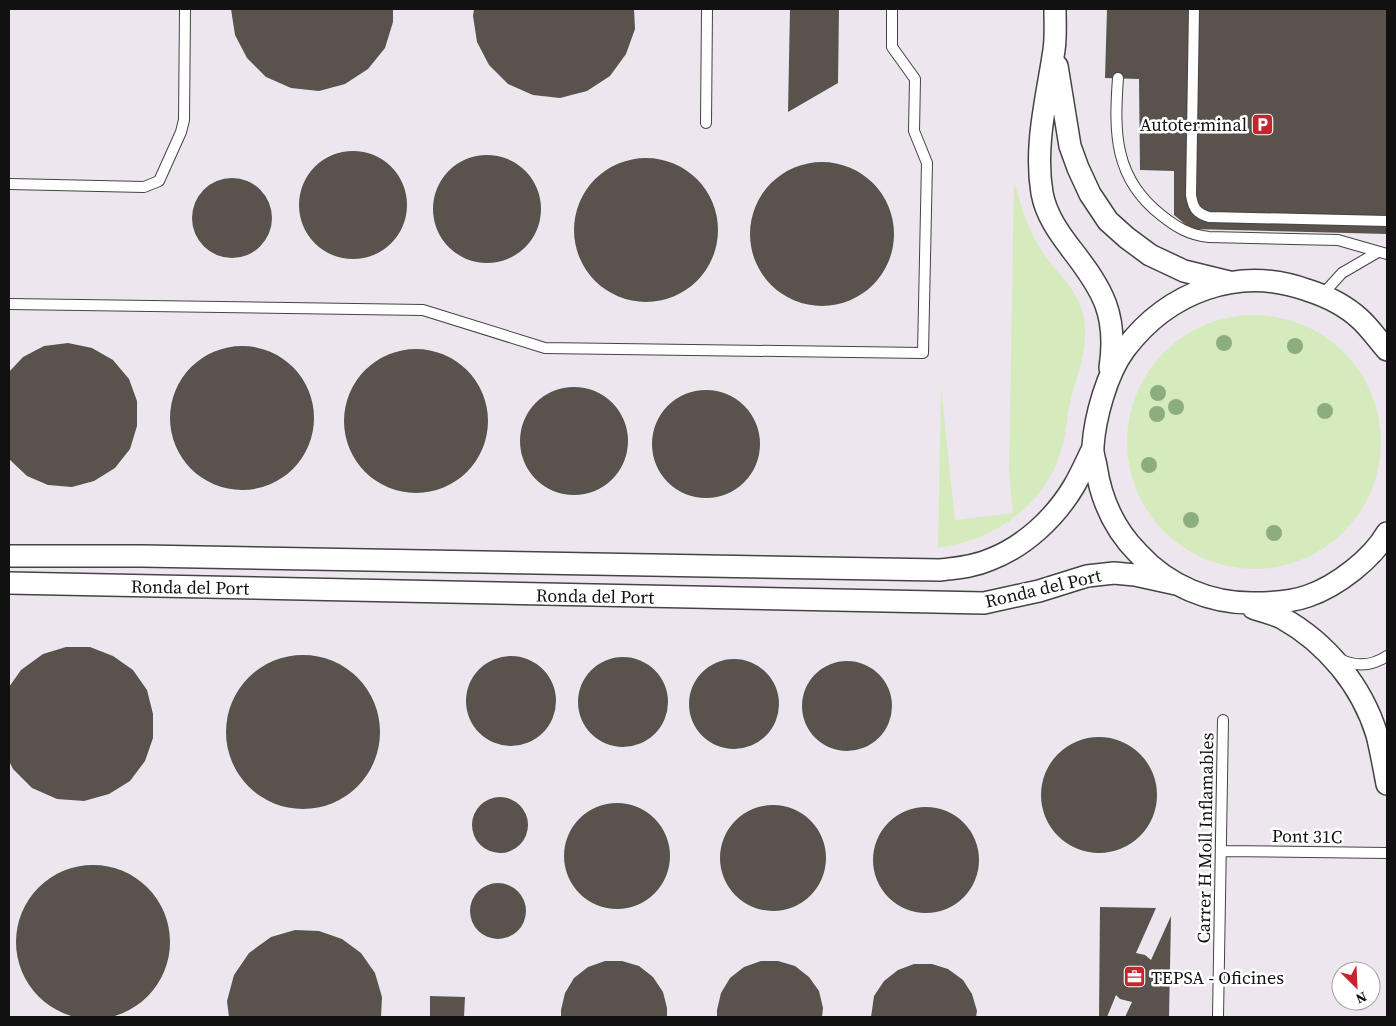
<svg xmlns="http://www.w3.org/2000/svg" width="1396" height="1026" viewBox="0 0 1396 1026" font-family="'Source Serif 4',serif">
	<style>
		.industrial { fill: #eee6ef; fill-rule: evenodd }
		.green { fill: #d5ebbd }
		.building { fill: #5a524d }
		.lines { fill: none; stroke-linecap: round; stroke-linejoin: round }
		.service-casing { stroke: #444; stroke-width: 12 }
		.minor-casing { stroke: #444; stroke-width: 24 }
		.service { stroke: #fff; stroke-width: 10 }
		.minor { stroke: #fff; stroke-width: 21 }
		.tree { fill: #8dad7f }
		.labels { text-anchor: middle; dominant-baseline: central; stroke-width: 5; stroke-linejoin: round; paint-order: stroke }
		.poi-label { font-size: 18px; fill: #111; stroke: #fff; text-anchor: end }
		.street-label { font-size: 18px; fill: #111; stroke: #fff }
	</style>
	<rect width="100%" height="100%" fill="#fffdf5"/>
	<path class="industrial" d="M9,9H1387V1017H9ZM1341,971H1371V1001H1341Z"/>
	<path class="green" d="M1014,181C1021,206 1028,230 1042,251C1055,272 1075,286 1082,310C1091,344 1079,367 1071,399C1066,416 1067,434 1061,451C1044,507 994,540 938,548L941,387L955,520L1013,513L1009,472Z
		M1127 442a127 127 0 1 1 254 0a127 127 0 1 1-254 0Z"/>
	<path class="building" d="M231,9H393V22L385,48L368,69L345,84L319,91L291,88L266,77L247,58L235,35Z
		M474,9H634L635,29L626,54L610,76L587,91L560,98L533,95L508,84L489,65L477,42L473,16Z
		M790,9H839L838,83L788,112Z
		M1107,9H1387V234L1191,229L1174,215V171L1140,170L1139,79L1105,78Z
		M299 205a54 54 0 1 1 108 0a54 54 0 1 1-108 0Z
		M433 209a54 54 0 1 1 108 0a54 54 0 1 1-108 0Z
		M574 230a72 72 0 1 1 144 0a72 72 0 1 1-144 0Z
		M750 234a72 72 0 1 1 144 0a72 72 0 1 1-144 0Z
		M192 218a40 40 0 1 1 80 0a40 40 0 1 1-80 0Z
		M68,343L92,348L113,360L129,379L137,401V426L130,449L115,468L94,481L72,487L48,485L27,476L9,459V372L23,357L44,346Z
		M170 418a72 72 0 1 1 144 0a72 72 0 1 1-144 0Z
		M344 421a72 72 0 1 1 144 0a72 72 0 1 1-144 0Z
		M520 441a54 54 0 1 1 108 0a54 54 0 1 1-108 0Z
		M652 444a54 54 0 1 1 108 0a54 54 0 1 1-108 0Z
		M66,647H90L113,656L133,670L147,690L153,714V738L145,761L130,781L109,794L84,801L57,799L32,788L13,769L9,761V687L21,670L43,654Z
		M226 732a77 77 0 1 1 154 0a77 77 0 1 1-154 0Z
		M466 701a45 45 0 1 1 90 0a45 45 0 1 1-90 0Z
		M578 702a45 45 0 1 1 90 0a45 45 0 1 1-90 0Z
		M689 704a45 45 0 1 1 90 0a45 45 0 1 1-90 0Z
		M802 706a45 45 0 1 1 90 0a45 45 0 1 1-90 0Z
		M1041 795a58 58 0 1 1 116 0a58 58 0 1 1-116 0Z
		M472 825a28 28 0 1 1 56 0a28 28 0 1 1-56 0Z
		M564 856a53 53 0 1 1 106 0a53 53 0 1 1-106 0Z
		M720 858a53 53 0 1 1 106 0a53 53 0 1 1-106 0Z
		M873 860a53 53 0 1 1 106 0a53 53 0 1 1-106 0Z
		M16 942a77 77 0 1 1 154 0a77 77 0 1 1-154 0Z
		M470 911a28 28 0 1 1 56 0a28 28 0 1 1-56 0Z
		M1100,907L1156,908L1136,953L1145,955L1151,960L1171,916L1169,1017H1125L1132,1002L1120,999L1116,995L1107,1017H1099Z
		M295,930L319,931L342,939L361,953L375,973L382,997L381,1017H229L227,1001L234,975L249,953L271,937Z
		M605,961H622L639,966L653,977L663,992L667,1008V1017H561V1010L565,993L574,978L588,967Z
		M761,961H778L795,966L809,977L819,991L823,1008L822,1017H717V1010L721,993L730,978L744,967Z
		M914,964H932L948,969L963,980L972,994L977,1011L976,1017H871L874,996L884,981L898,970Z
		M430,996L465,997L464,1017H430Z"/>
	<g class="lines">
		<defs>
			<path id="service" d="M1194,9L1191,195C1193,208 1196,213 1209,217L1387,221
				M1118,78C1114,133 1114,178 1161,215C1176,227 1189,235 1209,237L1338,240L1387,254
				M706,123L707,9
				M9,184L144,187L159,181L181,132L184,120L185,9
				M1322,295L1342,273L1378,252
				M9,304L423,310L545,348L923,353L927,163L914,131L915,79L892,47V9
				M1340,659C1356,667 1372,666 1387,656
				M1221,851L1387,853
				M1218,1017L1223,720"/>
			<path id="minor" d="M1055,9C1055,22 1056,37 1054,50C1047,98 1034,145 1042,193C1046,215 1059,233 1072,250C1103,290 1118,315 1110,368
				M1057,66L1070,146L1078,168L1090,194L1108,221L1127,238L1150,255L1184,271L1229,282
				M1387,350C1378,340 1370,328 1360,319C1345,305 1326,296 1307,290C1238,265 1168,292 1125,349C1107,373 1095,417 1093,446C1092,453 1095,460 1096,466C1101,500 1114,529 1138,553C1168,586 1211,604 1255,603C1273,603 1291,602 1308,596C1337,586 1372,559 1387,533
				M9,556H142L940,570C956,568 973,567 989,560C1024,547 1055,518 1074,486C1081,474 1087,460 1093,448
				M9,583L984,603L1039,591L1087,576L1114,573L1135,575L1176,584
				M1253,608C1262,611 1274,614 1282,618C1327,643 1362,686 1377,735C1381,751 1384,768 1387,784"/>
		</defs>
		<use href="#service" class="service-casing"/>
		<use href="#minor" class="minor-casing"/>
		<use href="#service" class="service"/>
		<use href="#minor" class="minor"/>
	</g>
	<g class="tree">
		<circle cx="1224" cy="343" r="8"/>
		<circle cx="1295" cy="346" r="8"/>
		<circle cx="1158" cy="393" r="8"/>
		<circle cx="1176" cy="407" r="8"/>
		<circle cx="1325" cy="411" r="8"/>
		<circle cx="1157" cy="414" r="8"/>
		<circle cx="1149" cy="465" r="8"/>
		<circle cx="1191" cy="520" r="8"/>
		<circle cx="1274" cy="533" r="8"/>
	</g>
	<defs>
		<symbol id="parking-square" viewBox="-11 -11 22 22"><rect x="-9" y="-9" width="18" height="18" rx="4" fill="#c4262e" stroke="#fff"/><path d="M-3.5-5.5H1a3.5 3.5 0 0 1 0 7H-1V5.5H-3.5ZM-1-3.4V-.6H.8a1.4 1.4 0 0 0 0-2.8Z" fill="#fff"/></symbol>
		<symbol id="office-square" viewBox="-11 -11 22 22"><rect x="-9" y="-9" width="18" height="18" rx="4" fill="#c4262e" stroke="#fff"/><path d="M-6-3h4V-5.5h4V-3h4V5H-6ZM-1-4.5V-3h2v-1.5ZM-6 0V1H6V0Z" fill="#fff"/></symbol>
	</defs>
	<g fill-rule="evenodd">
		<use href="#parking-square" x="1250" y="112" width="25" height="25"/>
		<use href="#office-square" x="1122" y="964" width="25" height="25"/>
	</g>
	<g class="labels">
		<g class="poi-label">
			<text x="1247" y="124">Autoterminal</text>
			<text x="1151" y="977" text-anchor="start">TEPSA - Oficines</text>
		</g>
		<g class="street-label">
			<text transform="translate(190 587) rotate(1)">Ronda del Port</text>
			<text transform="translate(1043 588) rotate(-13)">Ronda del Port</text>
			<text transform="translate(595 596) rotate(1)">Ronda del Port</text>
			<text transform="translate(1307 836) rotate(1)">Pont 31C</text>
			<text transform="translate(1205 838) rotate(-89)">Carrer H Moll Inflamables</text>
		</g>
	</g>
	<rect width="1396" height="1026" fill="none" stroke="#111111" stroke-width="20"/>
	<g transform="translate(1356 986) rotate(156)"><circle r="24" fill="#ffffff" stroke="#a0a0a0"/>
	<path d="M0-4L9 19L0 12L-9 19Z" fill="#c4262e"/>
	<text y="-8" font-size="14" font-weight="bold" text-anchor="middle" fill="#111111">N</text>
	</g>
</svg>
